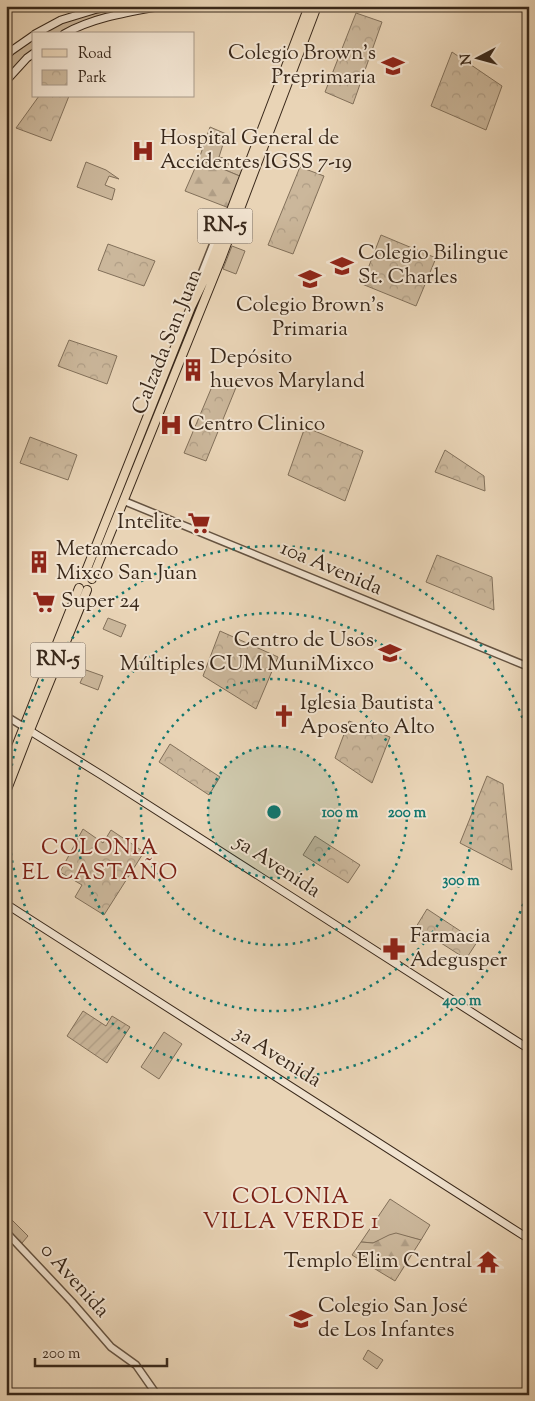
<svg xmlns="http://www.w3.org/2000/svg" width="535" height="1401" viewBox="0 0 535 1401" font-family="'Sorts Mill Goudy',serif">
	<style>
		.grass { fill: #cbb79b; stroke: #82705a }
		.forest { fill: url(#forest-firs); stroke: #82705a }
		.park { fill: url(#park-crowns); stroke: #82705a }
		.garden { fill: url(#garden-furrows); stroke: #82705a }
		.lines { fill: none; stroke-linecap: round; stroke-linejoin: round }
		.tertiary-casing { stroke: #655341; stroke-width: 9 }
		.secondary-casing { stroke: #39281a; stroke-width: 9 }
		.primary-casing { stroke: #39281a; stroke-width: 10 }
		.tertiary { stroke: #f1e3d0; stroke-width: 6 }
		.secondary { stroke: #f1e3d0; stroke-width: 7 }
		.primary { stroke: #e9d4b6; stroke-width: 8 }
		.ring { fill: none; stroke: #0f766e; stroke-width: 2.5; stroke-dasharray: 2.5 5 }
		.labels { text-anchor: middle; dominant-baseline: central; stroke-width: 4; stroke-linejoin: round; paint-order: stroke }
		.shield { fill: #f1e3d0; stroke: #706051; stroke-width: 1 }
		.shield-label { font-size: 20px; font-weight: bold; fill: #39281a }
		.poi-label { font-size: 21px; fill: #39281a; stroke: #f1e3d0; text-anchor: start }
		.street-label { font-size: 21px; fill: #39281a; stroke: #f1e3d0 }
		.neighbourhood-label { font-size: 22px; letter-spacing: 1px; fill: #7a1f14; stroke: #f1e3d0 }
		.centre { fill: #0f766e; stroke: #f1e3d0; stroke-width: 2.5 }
		.ring-label { font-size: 15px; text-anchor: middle; font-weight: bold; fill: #0f766e; stroke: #f1e3d0; stroke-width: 4; stroke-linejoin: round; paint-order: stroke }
	</style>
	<defs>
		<pattern id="forest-firs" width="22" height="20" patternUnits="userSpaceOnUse" patternTransform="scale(1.25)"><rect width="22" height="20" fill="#cbb79b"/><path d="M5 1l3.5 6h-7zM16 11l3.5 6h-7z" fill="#af9d85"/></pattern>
		<pattern id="park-crowns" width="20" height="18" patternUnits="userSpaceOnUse" patternTransform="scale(1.25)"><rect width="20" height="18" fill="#cbb79b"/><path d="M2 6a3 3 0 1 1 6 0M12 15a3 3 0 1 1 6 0" fill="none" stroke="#af9d85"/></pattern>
		<pattern id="garden-furrows" width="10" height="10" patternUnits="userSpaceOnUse" patternTransform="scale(1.25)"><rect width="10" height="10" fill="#cbb79b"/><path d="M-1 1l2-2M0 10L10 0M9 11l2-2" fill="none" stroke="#af9d85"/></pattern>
	</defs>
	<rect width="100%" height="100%" fill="#e9d4b6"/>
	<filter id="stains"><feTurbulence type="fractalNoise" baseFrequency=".004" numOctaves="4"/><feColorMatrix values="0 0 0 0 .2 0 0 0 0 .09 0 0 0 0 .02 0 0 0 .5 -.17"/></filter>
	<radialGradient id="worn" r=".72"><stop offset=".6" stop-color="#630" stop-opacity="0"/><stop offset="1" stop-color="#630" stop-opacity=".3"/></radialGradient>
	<path class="grass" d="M139,7L97,16L69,27L58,34H41L64,21L97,13Z
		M32,38L34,39V50L10,71L6,76V61Z
		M210,127L231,136L229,140L224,141L219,157L223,158L226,163L244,170L242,177L199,159Z
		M86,162L106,170L119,179L109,176L105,185L115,189L112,200L77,187Z
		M232,246L245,251L236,274L223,269Z
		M524,458L529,462V526Z
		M108,618L126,625L121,637L103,629Z
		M86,670L103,676L98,690L80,683Z
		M164,1032L182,1044L159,1079L141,1067Z
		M390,1199L430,1225L421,1240L396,1234L373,1243L361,1242Z
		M368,1350L383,1360L377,1369L363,1359Z"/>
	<path class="forest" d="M199,159L242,177L229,208L185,191Z
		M6,1214L28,1236L22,1243L6,1227Z
		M396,1233L421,1240L395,1281L352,1255L361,1242L373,1243L389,1235Z"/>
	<path class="park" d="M356,13L382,22L353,104L325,92Z
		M452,52L502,86L486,130L431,106Z
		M39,96H69L51,141L16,128Z
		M300,167L324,176L293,254L268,245Z
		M381,235L436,258L416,306L362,284Z
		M108,244L155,261L144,286L98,270Z
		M69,340L117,356L107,384L58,366Z
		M216,377L237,385L206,461L184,453Z
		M305,427L363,451L345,501L288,475Z
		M30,437L77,455L68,480L20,463Z
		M445,450L484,476L485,491L435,472Z
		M437,555L492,577L494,610L426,582Z
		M220,631L278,657L256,709L203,676Z
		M349,721L390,737L372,783L335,758Z
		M170,744L220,777L209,795L159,762Z
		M487,776L503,784L512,870L460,843Z
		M83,829L103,843L111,830L144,852L104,915L75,897L82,885L60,872Z
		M315,836L360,865L348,883L303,855Z
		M427,909L477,942L466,959L416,927Z"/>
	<path class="garden" d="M83,1011L106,1026L112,1016L130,1027L107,1063L67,1036Z"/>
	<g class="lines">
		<defs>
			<path id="tertiary" d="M191,300L214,242L218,243
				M124,501L529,667
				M6,716L24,727
				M6,1232L72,1302L111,1347L136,1365L157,1395"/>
			<path id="secondary" d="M35,34L61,20L97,9L116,6
				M64,34C94,17 130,12 163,6
				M6,56L11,51L34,35
				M6,81L27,58L34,53
				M27,729L103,776L529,1049
				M6,904L529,1239"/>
			<path id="primary" d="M84,576L191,307L206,276L309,6
				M92,579L221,259L317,6
				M6,772L79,588
				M6,792L30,730L87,590"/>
		</defs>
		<use href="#tertiary" class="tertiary-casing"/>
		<use href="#secondary" class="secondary-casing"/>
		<use href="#primary" class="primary-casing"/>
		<use href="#tertiary" class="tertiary"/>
		<use href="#secondary" class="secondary"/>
		<use href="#primary" class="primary"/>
	</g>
	<circle cx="274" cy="812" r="66" fill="#0f766e" fill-opacity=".12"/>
	<g class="ring">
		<circle cx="274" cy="812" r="66"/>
		<circle cx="274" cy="812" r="133"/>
		<circle cx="274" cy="812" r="199"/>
		<path d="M528 890A266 266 0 1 1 528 734"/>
	</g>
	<defs>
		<symbol id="school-bare" viewBox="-9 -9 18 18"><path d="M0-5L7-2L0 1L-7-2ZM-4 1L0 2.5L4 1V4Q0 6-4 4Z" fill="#8f2418" stroke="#f1e3d0" stroke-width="2.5" paint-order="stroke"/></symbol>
		<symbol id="hospital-bare" viewBox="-9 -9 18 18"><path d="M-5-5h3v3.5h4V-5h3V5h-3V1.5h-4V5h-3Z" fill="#8f2418" stroke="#f1e3d0" stroke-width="2.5" paint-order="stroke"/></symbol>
		<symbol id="building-bare" viewBox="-9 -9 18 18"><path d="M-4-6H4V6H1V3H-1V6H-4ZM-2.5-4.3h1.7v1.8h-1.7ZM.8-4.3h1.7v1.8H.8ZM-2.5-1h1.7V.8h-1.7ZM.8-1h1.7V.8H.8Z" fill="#8f2418" stroke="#f1e3d0" stroke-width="2.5" paint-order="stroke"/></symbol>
		<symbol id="supermarket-bare" viewBox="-9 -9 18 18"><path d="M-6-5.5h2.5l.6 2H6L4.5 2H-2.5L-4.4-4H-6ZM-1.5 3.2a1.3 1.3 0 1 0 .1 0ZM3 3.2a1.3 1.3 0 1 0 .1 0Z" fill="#8f2418" stroke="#f1e3d0" stroke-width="2.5" paint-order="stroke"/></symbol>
		<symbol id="church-bare" viewBox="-9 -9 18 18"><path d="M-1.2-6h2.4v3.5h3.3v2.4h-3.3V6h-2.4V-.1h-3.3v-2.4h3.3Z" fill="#8f2418" stroke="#f1e3d0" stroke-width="2.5" paint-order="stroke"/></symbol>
		<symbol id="pharmacy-bare" viewBox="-9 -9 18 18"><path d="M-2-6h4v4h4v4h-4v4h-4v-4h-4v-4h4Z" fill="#8f2418" stroke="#f1e3d0" stroke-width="2.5" paint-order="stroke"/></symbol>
		<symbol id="temple-bare" viewBox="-9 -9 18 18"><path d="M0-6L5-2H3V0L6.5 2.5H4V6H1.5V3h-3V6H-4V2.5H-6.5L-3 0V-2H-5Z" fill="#8f2418" stroke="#f1e3d0" stroke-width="2.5" paint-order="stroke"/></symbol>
	</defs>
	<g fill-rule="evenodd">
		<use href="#school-bare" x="377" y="50" width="32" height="32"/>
		<use href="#hospital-bare" x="127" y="135" width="32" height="32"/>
		<use href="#school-bare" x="326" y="250" width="32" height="32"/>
		<use href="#school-bare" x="294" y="263" width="32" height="32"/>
		<use href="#building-bare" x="177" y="354" width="32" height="32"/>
		<use href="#hospital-bare" x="155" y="409" width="32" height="32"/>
		<use href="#supermarket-bare" x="183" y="507" width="32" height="32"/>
		<use href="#building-bare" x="23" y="546" width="32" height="32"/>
		<use href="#supermarket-bare" x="28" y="586" width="32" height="32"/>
		<use href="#school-bare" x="374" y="637" width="32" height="32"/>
		<use href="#church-bare" x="268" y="700" width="32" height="32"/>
		<use href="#pharmacy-bare" x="378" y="933" width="32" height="32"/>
		<use href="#temple-bare" x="472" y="1246" width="32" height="32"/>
		<use href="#school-bare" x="285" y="1303" width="32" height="32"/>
	</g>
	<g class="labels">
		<g class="shield">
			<rect x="197.5" y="208.5" width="55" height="35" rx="4"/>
			<rect x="30.5" y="642.5" width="55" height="35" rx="4"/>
		</g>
		<g class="shield-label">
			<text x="225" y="226">RN-5</text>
			<text x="58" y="660">RN-5</text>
		</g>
		<g class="poi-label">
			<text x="376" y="54" text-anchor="end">Colegio Brown's<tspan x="376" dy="24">Preprimaria</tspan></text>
			<text x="160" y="139">Hospital General de<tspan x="160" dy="24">Accidentes IGSS 7-19</tspan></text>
			<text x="358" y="254">Colegio Bilingue<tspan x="358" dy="24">St. Charles</tspan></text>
			<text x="310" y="306" text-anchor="middle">Colegio Brown's<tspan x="310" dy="24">Primaria</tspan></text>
			<text x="210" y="358">Depósito<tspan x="210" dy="24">huevos Maryland</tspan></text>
			<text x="188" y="425">Centro Clinico</text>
			<text x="182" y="523" text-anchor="end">Intelite</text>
			<text x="56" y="550">Metamercado<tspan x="56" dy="24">Mixco San Juan</tspan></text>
			<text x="61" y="602">Super 24</text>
			<text x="374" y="641" text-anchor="end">Centro de Usos<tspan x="374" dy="24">Múltiples CUM MuniMixco</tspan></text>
			<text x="300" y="704">Iglesia Bautista<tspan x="300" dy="24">Aposento Alto</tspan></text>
			<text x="410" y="937">Farmacia<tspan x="410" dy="24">Adegusper</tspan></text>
			<text x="472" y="1262" text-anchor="end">Templo Elim Central</text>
			<text x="318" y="1307">Colegio San José<tspan x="318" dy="24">de Los Infantes</tspan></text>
		</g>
		<g class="street-label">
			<text transform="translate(168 342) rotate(-68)">Calzada San Juan</text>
			<text transform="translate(331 569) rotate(23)">10a Avenida</text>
			<text transform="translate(277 867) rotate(33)">5a Avenida</text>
			<text transform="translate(277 1057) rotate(32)">3a Avenida</text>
			<text transform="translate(74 1281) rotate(48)">0 Avenida</text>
		</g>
		<g class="neighbourhood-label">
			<text x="100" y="849">COLONIA<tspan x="100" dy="25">EL CASTAÑO</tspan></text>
			<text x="291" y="1198">COLONIA<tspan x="291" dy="25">VILLA VERDE 1</tspan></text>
		</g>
	</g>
	<circle cx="274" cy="812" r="8" class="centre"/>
	<g class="ring-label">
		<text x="340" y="817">100 m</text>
		<text x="407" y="817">200 m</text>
		<text x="461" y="885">300 m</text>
		<text x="462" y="1005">400 m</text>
	</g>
	<rect width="535" height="1401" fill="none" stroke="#e9d4b6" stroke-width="25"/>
	<rect x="8" y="8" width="520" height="1386" fill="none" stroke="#39281a" stroke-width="2.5"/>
	<rect x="12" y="12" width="510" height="1376" fill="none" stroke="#39281a"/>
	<rect x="32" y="32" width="162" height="65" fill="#f1e3d0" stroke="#a79887"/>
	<rect x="42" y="49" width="25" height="8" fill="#e9d4b6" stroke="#a79887"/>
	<text x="78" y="58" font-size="15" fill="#39281a">Road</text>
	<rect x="42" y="70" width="25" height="15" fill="url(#park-crowns)" stroke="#a79887"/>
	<text x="78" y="82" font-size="15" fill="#39281a">Park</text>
	<g transform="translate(478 58) rotate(264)" stroke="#f1e3d0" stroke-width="4" paint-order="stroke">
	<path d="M0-4L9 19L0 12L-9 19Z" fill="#39281a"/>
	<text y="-8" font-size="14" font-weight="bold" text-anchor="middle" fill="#39281a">N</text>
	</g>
	<path d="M35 1358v8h132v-8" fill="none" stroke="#39281a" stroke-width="2.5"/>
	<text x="42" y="1358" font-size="15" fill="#39281a" stroke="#f1e3d0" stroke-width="4" paint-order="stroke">200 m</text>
	<rect width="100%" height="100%" filter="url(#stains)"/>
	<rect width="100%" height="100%" fill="url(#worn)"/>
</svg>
